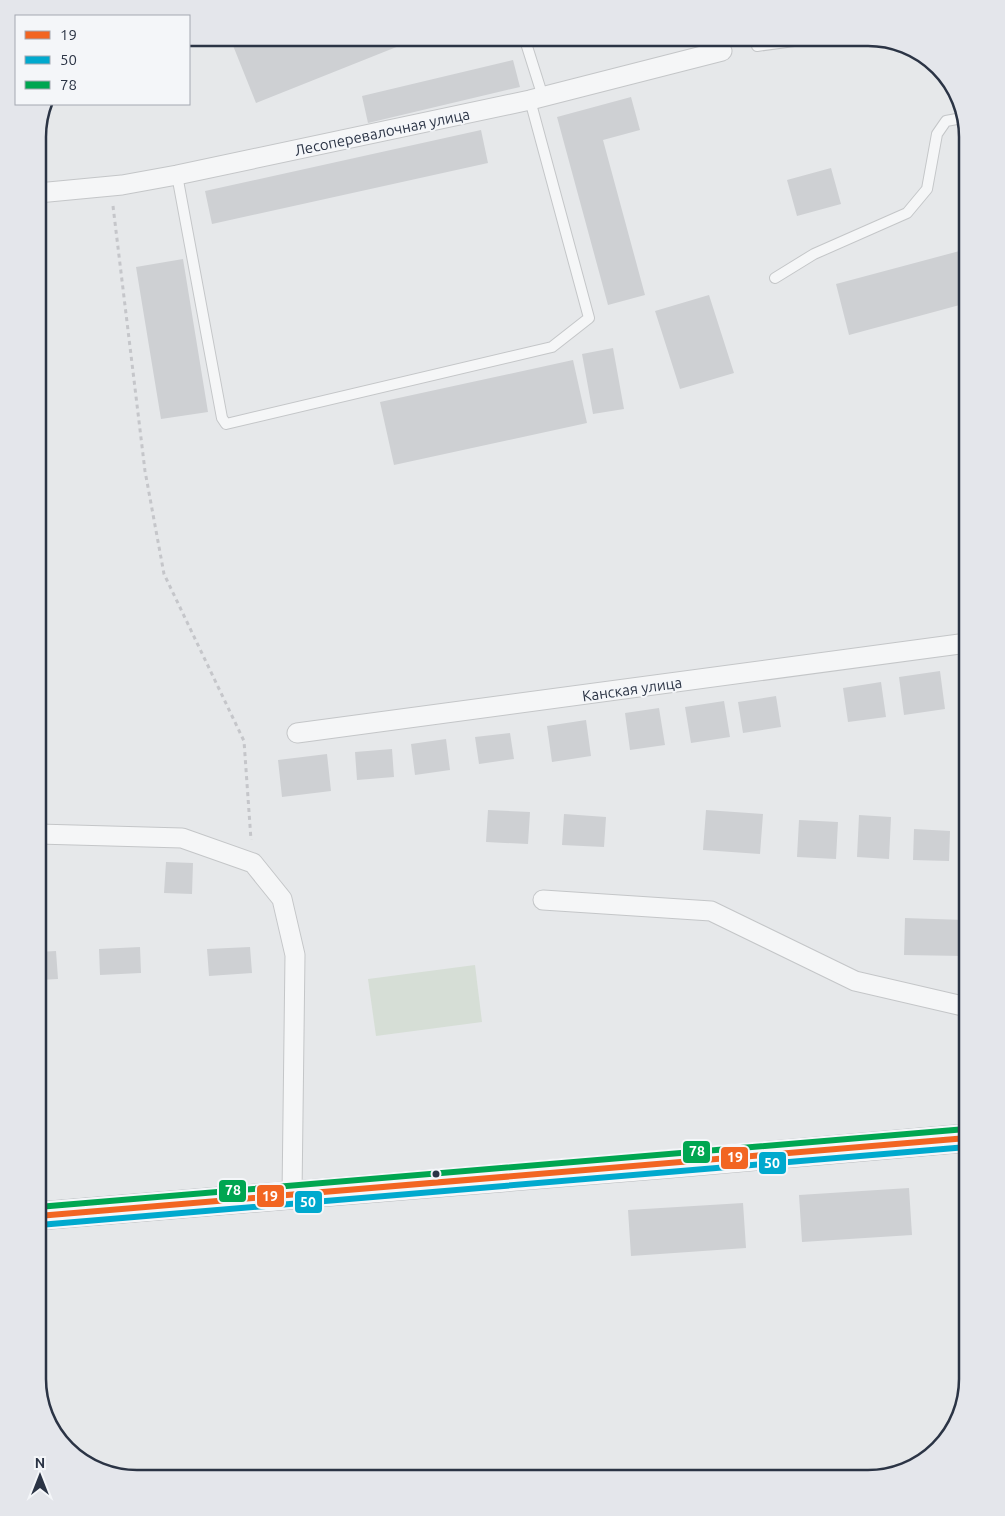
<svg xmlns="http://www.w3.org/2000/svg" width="1005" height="1516" viewBox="0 0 1005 1516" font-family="Ubuntu,sans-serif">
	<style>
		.green { fill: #d6ded6 }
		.building { fill: #ced0d3 }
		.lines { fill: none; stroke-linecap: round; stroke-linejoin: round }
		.service-casing { stroke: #c4c6c8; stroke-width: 12 }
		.minor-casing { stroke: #c4c6c8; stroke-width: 21 }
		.trunk-casing { stroke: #b8bbbf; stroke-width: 29 }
		.path { stroke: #c5c6ca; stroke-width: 3; stroke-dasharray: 4 4; stroke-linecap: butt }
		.service { stroke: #f5f6f7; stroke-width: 10 }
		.minor { stroke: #f5f6f7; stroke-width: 19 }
		.trunk { stroke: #f8f8f8; stroke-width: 28 }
		.bus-1-casing { stroke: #f4f6f9; stroke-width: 10 }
		.bus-2-casing { stroke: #f4f6f9; stroke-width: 10 }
		.bus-3-casing { stroke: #f4f6f9; stroke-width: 10 }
		.bus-1 { stroke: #f26522; stroke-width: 6 }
		.bus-2 { stroke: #00a9ce; stroke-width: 6 }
		.bus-3 { stroke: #00a651; stroke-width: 6 }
		.bus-dot { fill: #2b3445; stroke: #f4f6f9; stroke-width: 2 }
		.labels { text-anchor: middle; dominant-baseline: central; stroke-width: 4; stroke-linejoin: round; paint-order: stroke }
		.street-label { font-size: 15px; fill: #2b3445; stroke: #f4f6f9 }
		.rim { fill: none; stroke: #2b3445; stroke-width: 2.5 }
		.line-badge { stroke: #f4f6f9; stroke-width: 2 }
		.badge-label { font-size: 14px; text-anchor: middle; font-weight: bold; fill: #fff }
	</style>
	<rect width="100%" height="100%" fill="#e6e8ea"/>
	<path class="green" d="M475,965L482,1022L376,1036L368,979Z"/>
	<path class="building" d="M230,38H419L256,103Z
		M513,60L520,87L368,123L362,96Z
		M631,97L640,130L603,140L645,295L608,305L557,117Z
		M481,130L488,163L212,224L205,191Z
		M831,168L841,204L797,216L787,180Z
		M967,249V303L849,335L836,284Z
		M183,259L208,412L161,419L136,267Z
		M709,295L734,373L680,389L655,311Z
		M613,348L624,409L593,414L582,354Z
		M573,360L587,423L394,465L380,402Z
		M940,671L945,709L904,715L899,677Z
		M881,682L886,717L848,722L843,688Z
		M776,696L781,727L743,733L738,702Z
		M724,701L730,737L691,743L685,707Z
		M659,708L665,745L630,750L625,713Z
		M586,720L591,756L552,762L547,726Z
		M510,733L514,759L479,764L475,737Z
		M446,739L450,770L415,775L411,744Z
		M392,749L394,777L357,780L355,752Z
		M327,754L331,791L282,797L278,760Z
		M488,810L530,812L528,844L486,842Z
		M706,810L763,814L760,854L703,850Z
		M564,814L606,817L604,847L562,845Z
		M859,815L891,817L889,859L857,857Z
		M799,820L838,822L836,859L797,857Z
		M914,829L950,831L949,861L913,860Z
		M166,862L193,863L192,894L164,893Z
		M905,918L964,920V956L904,955Z
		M140,947L141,973L100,975L99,949Z
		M250,947L252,973L209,976L207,949Z
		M56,951L58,979L38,980V952Z
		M909,1188L912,1235L802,1242L799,1195Z
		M743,1203L746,1248L631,1256L628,1210Z
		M853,1470V1478H803V1472Z"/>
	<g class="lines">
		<defs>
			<path id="service" d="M522,38L525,40L543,97
				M757,46L816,38
				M177,175L222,418L226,424L552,347L589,318L530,100
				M775,278L814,254L907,213L927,189L937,134L946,121L962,118"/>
			<path id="minor" d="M38,193L122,185L177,175L530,100L722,51
				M297,733L967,643
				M38,834L182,838L253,863L282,899L295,955L292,1195
				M543,900L711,911L855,981L967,1007"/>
			<path id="trunk" d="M38,1216L669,1164L967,1138"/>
		</defs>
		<use href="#service" class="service-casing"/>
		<use href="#minor" class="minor-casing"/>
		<use href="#trunk" class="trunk-casing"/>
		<path class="path" d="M113,206L145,471L164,574L244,741L251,840"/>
		<use href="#service" class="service"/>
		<use href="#minor" class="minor"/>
		<use href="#trunk" class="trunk"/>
		<defs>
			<path id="bus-1" d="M38,1216L967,1138"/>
			<path id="bus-2" d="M39,1225L967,1147"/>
			<path id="bus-3" d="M38,1207L966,1129"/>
		</defs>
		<use href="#bus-1" class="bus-1-casing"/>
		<use href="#bus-2" class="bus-2-casing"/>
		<use href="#bus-3" class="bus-3-casing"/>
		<use href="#bus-1" class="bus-1"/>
		<use href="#bus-2" class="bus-2"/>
		<use href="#bus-3" class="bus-3"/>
	</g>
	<circle class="bus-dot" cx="436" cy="1174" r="4.5"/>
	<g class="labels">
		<g class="street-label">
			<text transform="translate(382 132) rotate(-12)">Лесоперевалочная улица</text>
			<text transform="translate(632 689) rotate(-8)">Канская улица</text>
		</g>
	</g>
	<path d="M0 0H1005V1516H0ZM137 46H868A91 91 0 0 1 959 137V1379A91 91 0 0 1 868 1470H137A91 91 0 0 1 46 1379V137A91 91 0 0 1 137 46Z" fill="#e4e6eb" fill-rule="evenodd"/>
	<path class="rim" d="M137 46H868A91 91 0 0 1 959 137V1379A91 91 0 0 1 868 1470H137A91 91 0 0 1 46 1379V137A91 91 0 0 1 137 46Z"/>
	<g class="line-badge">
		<rect x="682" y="1140" width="29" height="24" rx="5" fill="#00a651"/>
		<rect x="720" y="1146" width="29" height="24" rx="5" fill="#f26522"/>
		<rect x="758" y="1151" width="29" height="24" rx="5" fill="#00a9ce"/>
		<rect x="218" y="1179" width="29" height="24" rx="5" fill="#00a651"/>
		<rect x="256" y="1184" width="29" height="24" rx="5" fill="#f26522"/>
		<rect x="294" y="1190" width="29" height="24" rx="5" fill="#00a9ce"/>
	</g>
	<g class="badge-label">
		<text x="697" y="1156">78</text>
		<text x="735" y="1162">19</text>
		<text x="772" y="1168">50</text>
		<text x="233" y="1195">78</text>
		<text x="270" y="1201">19</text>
		<text x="308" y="1207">50</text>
	</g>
	<rect x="15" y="15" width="175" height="90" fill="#f4f6f9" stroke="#a4a8b1"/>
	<rect x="25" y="31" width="25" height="8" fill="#f26522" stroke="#a4a8b1"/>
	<text x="60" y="40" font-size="15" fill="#2b3445">19</text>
	<rect x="25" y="56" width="25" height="8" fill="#00a9ce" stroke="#a4a8b1"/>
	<text x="60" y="65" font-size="15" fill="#2b3445">50</text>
	<rect x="25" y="81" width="25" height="8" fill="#00a651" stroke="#a4a8b1"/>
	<text x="60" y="90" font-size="15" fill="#2b3445">78</text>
	<g transform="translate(40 1476)" stroke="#f4f6f9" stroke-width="4" paint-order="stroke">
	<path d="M0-4L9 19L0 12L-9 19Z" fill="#2b3445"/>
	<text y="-8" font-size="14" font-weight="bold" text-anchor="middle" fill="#2b3445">N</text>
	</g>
</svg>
